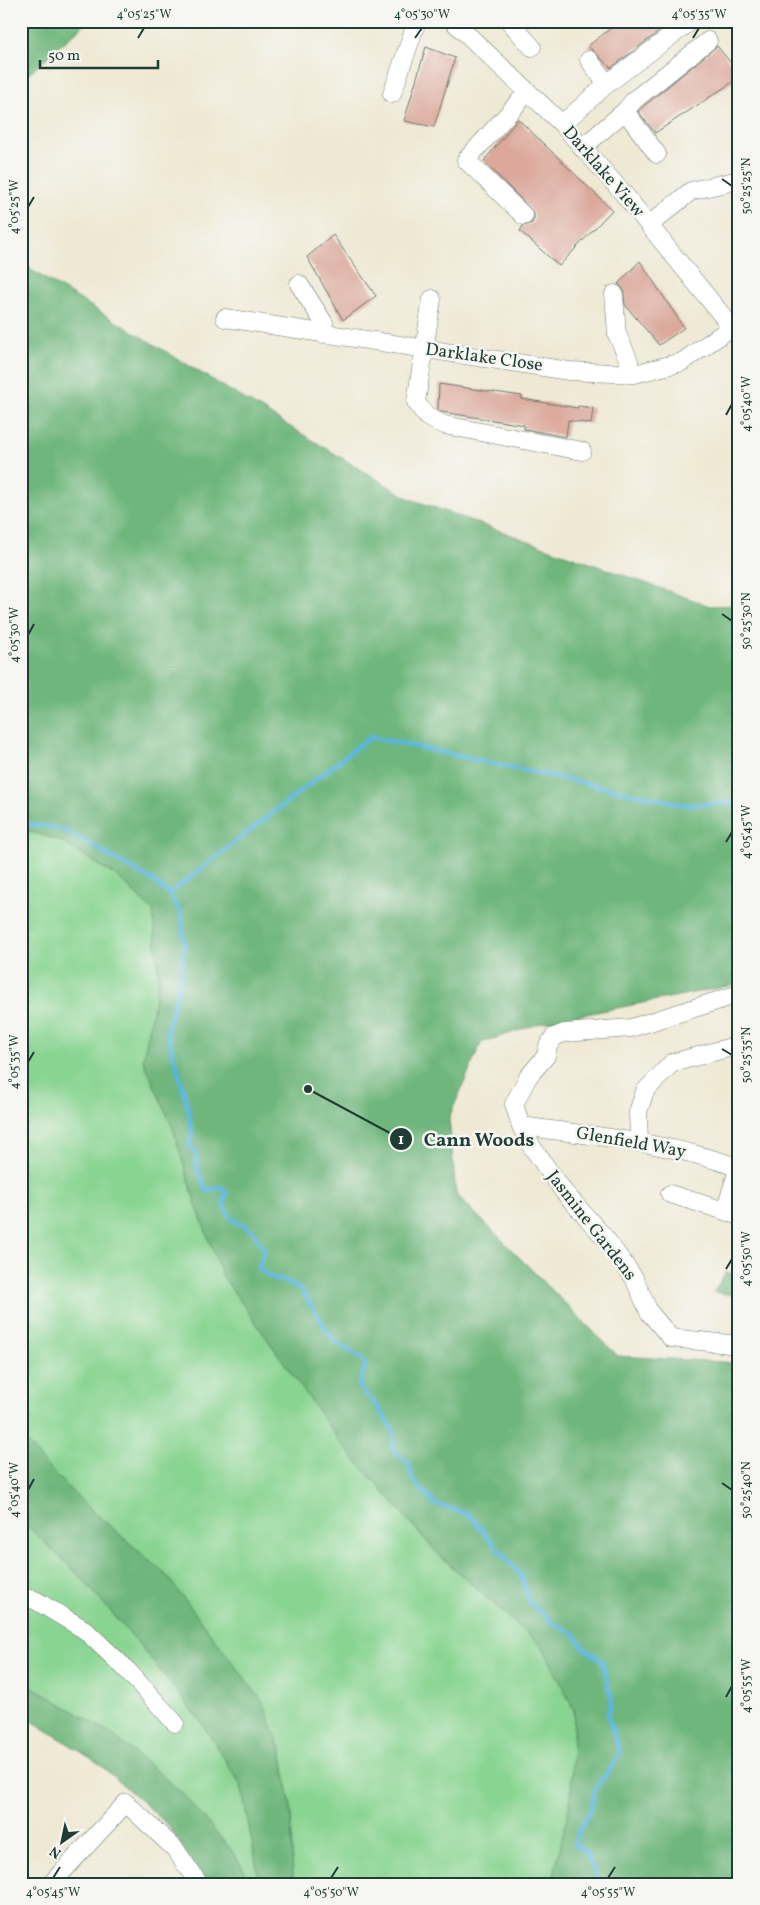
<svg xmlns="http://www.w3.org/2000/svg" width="760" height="1905" viewBox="0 0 760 1905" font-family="Vollkorn,serif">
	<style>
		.green { fill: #88d491; stroke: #548862 }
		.forest { fill: #6eb67b; stroke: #467a58 }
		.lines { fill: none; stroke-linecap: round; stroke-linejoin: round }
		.stream { stroke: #5ab6d8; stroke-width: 5 }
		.building { fill: #dba89b }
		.minor-casing { stroke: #68796c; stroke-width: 19 }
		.minor { stroke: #fff; stroke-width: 18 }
		.ticks { fill: none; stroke: #1f3d34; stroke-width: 2 }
		.labels { text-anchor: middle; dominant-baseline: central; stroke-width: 5; stroke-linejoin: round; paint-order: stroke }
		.street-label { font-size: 18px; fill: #1f3d34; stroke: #f6f6f2 }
		.leader { fill: none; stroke: #1f3d34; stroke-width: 2 }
		.callout-dot { fill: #1f3d34; stroke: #f6f6f2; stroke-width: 2 }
		.mark-label { font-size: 15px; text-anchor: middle; font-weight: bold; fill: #fff }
		.callout-label { font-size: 19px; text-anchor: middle; font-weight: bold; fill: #1f3d34; stroke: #f6f6f2; stroke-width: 5; stroke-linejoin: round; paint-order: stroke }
		.neatline { fill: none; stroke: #1f3d34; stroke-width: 2 }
		.ticks-label { font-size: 12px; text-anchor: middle; fill: #1f3d34 }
	</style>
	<rect width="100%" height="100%" fill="#f6f6f2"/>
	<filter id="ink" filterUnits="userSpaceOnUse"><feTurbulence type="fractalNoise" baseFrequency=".02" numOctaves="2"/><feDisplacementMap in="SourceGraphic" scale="10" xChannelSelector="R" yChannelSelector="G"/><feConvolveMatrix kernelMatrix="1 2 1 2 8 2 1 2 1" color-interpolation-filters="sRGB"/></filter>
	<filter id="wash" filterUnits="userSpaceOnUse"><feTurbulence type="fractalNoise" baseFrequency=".0096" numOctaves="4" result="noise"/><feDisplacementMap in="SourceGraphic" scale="20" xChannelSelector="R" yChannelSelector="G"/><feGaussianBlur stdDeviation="1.12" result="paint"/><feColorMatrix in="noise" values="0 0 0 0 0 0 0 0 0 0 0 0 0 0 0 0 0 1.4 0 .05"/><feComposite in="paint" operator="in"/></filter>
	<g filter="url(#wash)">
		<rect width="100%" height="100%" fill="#efe9d4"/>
		<path class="green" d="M21,829L59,840L118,877L153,911L159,978L143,1060L173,1128L194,1199L222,1275L340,1442L438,1554L544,1649L574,1710L571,1799L552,1884H293L291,1809L281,1749L166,1575L87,1506L43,1462L21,1435Z
			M21,1520L78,1574L138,1643L201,1722L241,1785L260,1884H253L229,1847L112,1734L21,1680Z"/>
		<path class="forest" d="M21,21H88L21,81Z
			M21,255L31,270L408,498L710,606L739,605V984L541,1023L481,1043L449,1118L456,1194L618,1356L739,1363V1884H552L571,1799L574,1710L544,1649L438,1554L340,1442L222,1275L194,1199L173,1128L143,1060L159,978L153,911L118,877L59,840L21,829Z
			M726,1272L739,1275V1296L714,1292Z
			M21,1435L43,1462L87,1506L166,1575L263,1702L281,1749L291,1809L293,1884H260L241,1785L201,1722L138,1643L78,1574L21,1520Z
			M21,1680L112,1734L180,1791L229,1847L253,1884H207L168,1825L97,1762L21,1714Z"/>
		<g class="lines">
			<path class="stream" d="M21,823L62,829L152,880L169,894L181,913L185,947L180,982L167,1031L188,1108L192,1133L189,1146L196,1152L197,1167L207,1191L221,1187L227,1193L223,1203L230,1218L253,1231L264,1250L259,1269L276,1281L281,1278L302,1291L334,1341L364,1360L365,1367L359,1387L376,1405L394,1431L393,1449L409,1465L413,1480L435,1504L468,1514L522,1577L529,1602L553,1623L574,1634L583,1647L602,1661L612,1701L608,1716L620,1753L609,1771L595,1788L591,1809L577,1834L575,1844L586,1852L599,1884
				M169,894L370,737L686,805L739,803"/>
		</g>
		<g id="blocks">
			<path class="building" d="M620,21H673L611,68L588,46Z
				M717,46L739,73V78L655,133L638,111Z
				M426,47L455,58L434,127L404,121Z
				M518,119L612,210L559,266L520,231L523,226L532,223L534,218V213L484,161Z
				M333,235L376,296L343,320L307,257Z
				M640,261L684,328L659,345L625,305L623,288L618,284Z
				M439,384L522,396V399L578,408V406L593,408L591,424L568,420L566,437L524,429V425L442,412L438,410Z"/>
		</g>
	</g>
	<g filter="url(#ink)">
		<use href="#blocks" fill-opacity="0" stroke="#68796c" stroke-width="1"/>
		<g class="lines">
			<defs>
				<path id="minor" d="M453,21L562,124L623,193L738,335
					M509,21L532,47
					M607,84L691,21
					M392,94L417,21
					M625,111L657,154
					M562,124L607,84L589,60
					M582,148L625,111L634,100L708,41
					M524,216L466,160L527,93
					M649,225L691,191L739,180
					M299,284L324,323L323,334
					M614,294L617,334L629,361L628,374
					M432,299L416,402L427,417L444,425L582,451
					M225,318L569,371L634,374L682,362L732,327
					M739,994L631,1028L564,1033L554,1037L548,1046L546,1056L528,1077L514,1104L521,1126L532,1147L564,1192L606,1239L634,1278L649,1312L671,1338L739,1345
					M521,1126C594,1136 669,1142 739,1168
					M639,1142L638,1112L645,1091L672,1063L739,1045
					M739,1167L725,1211L739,1216
					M670,1194L725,1211
					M21,1597L35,1600L85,1630L128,1671L175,1723
					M51,1884L126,1803L175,1849L199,1884"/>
			</defs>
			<use href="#minor" class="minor-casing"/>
			<use href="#minor" class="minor"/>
		</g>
	</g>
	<path class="ticks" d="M138,38L144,28M415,38L422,28M693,38L699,28M722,179L732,186M28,207L34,197M726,415L732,404M722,614L732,621M28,635L34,624M726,842L732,832M722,1049L732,1055M28,1062L34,1052M726,1269L732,1259M722,1483L732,1490M28,1490L34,1479M726,1697L732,1686M53,1878L60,1867M331,1878L338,1867M608,1878L615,1867"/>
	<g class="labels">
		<g class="street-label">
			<text transform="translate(603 172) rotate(49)">Darklake View</text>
			<text transform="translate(484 358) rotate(8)">Darklake Close</text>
			<text transform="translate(631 1143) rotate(10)">Glenfield Way</text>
			<text transform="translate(591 1226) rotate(52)">Jasmine Gardens</text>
		</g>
	</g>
	<path class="leader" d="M308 1089L401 1139"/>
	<g class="callout-dot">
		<circle cx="308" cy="1089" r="5"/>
		<circle cx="401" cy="1139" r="12"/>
	</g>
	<g class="mark-label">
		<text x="401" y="1144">1</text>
	</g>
	<g class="callout-label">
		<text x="479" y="1146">Cann Woods</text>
	</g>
	<rect width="760" height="1905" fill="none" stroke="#f6f6f2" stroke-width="55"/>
	<g transform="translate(62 1842) rotate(213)" stroke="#f6f6f2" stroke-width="4" paint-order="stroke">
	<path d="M0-4L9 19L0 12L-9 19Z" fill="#1f3d34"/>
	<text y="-8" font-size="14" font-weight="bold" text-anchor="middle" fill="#1f3d34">N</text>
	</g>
	<path d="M40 60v8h118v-8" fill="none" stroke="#1f3d34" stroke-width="2.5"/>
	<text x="48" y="60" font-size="15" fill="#1f3d34" stroke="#f6f6f2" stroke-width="4" paint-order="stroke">50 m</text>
	<rect x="28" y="28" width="704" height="1850" class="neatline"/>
	<g class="ticks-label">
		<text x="144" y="18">4°05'25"W</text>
		<text x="422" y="18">4°05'30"W</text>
		<text x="699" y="18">4°05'35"W</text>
		<text transform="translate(746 186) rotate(-90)" y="4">50°25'25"N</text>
		<text transform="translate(14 207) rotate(-90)" y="4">4°05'25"W</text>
		<text transform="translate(746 404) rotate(-90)" y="4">4°05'40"W</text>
		<text transform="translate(746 621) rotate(-90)" y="4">50°25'30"N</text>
		<text transform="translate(14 635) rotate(-90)" y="4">4°05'30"W</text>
		<text transform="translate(746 832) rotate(-90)" y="4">4°05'45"W</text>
		<text transform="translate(746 1055) rotate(-90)" y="4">50°25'35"N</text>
		<text transform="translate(14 1062) rotate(-90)" y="4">4°05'35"W</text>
		<text transform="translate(746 1259) rotate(-90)" y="4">4°05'50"W</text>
		<text transform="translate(14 1490) rotate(-90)" y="4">4°05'40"W</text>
		<text transform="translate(746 1490) rotate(-90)" y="4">50°25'40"N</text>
		<text transform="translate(746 1686) rotate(-90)" y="4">4°05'55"W</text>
		<text x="53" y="1896">4°05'45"W</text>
		<text x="331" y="1896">4°05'50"W</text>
		<text x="608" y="1896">4°05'55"W</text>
	</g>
</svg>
